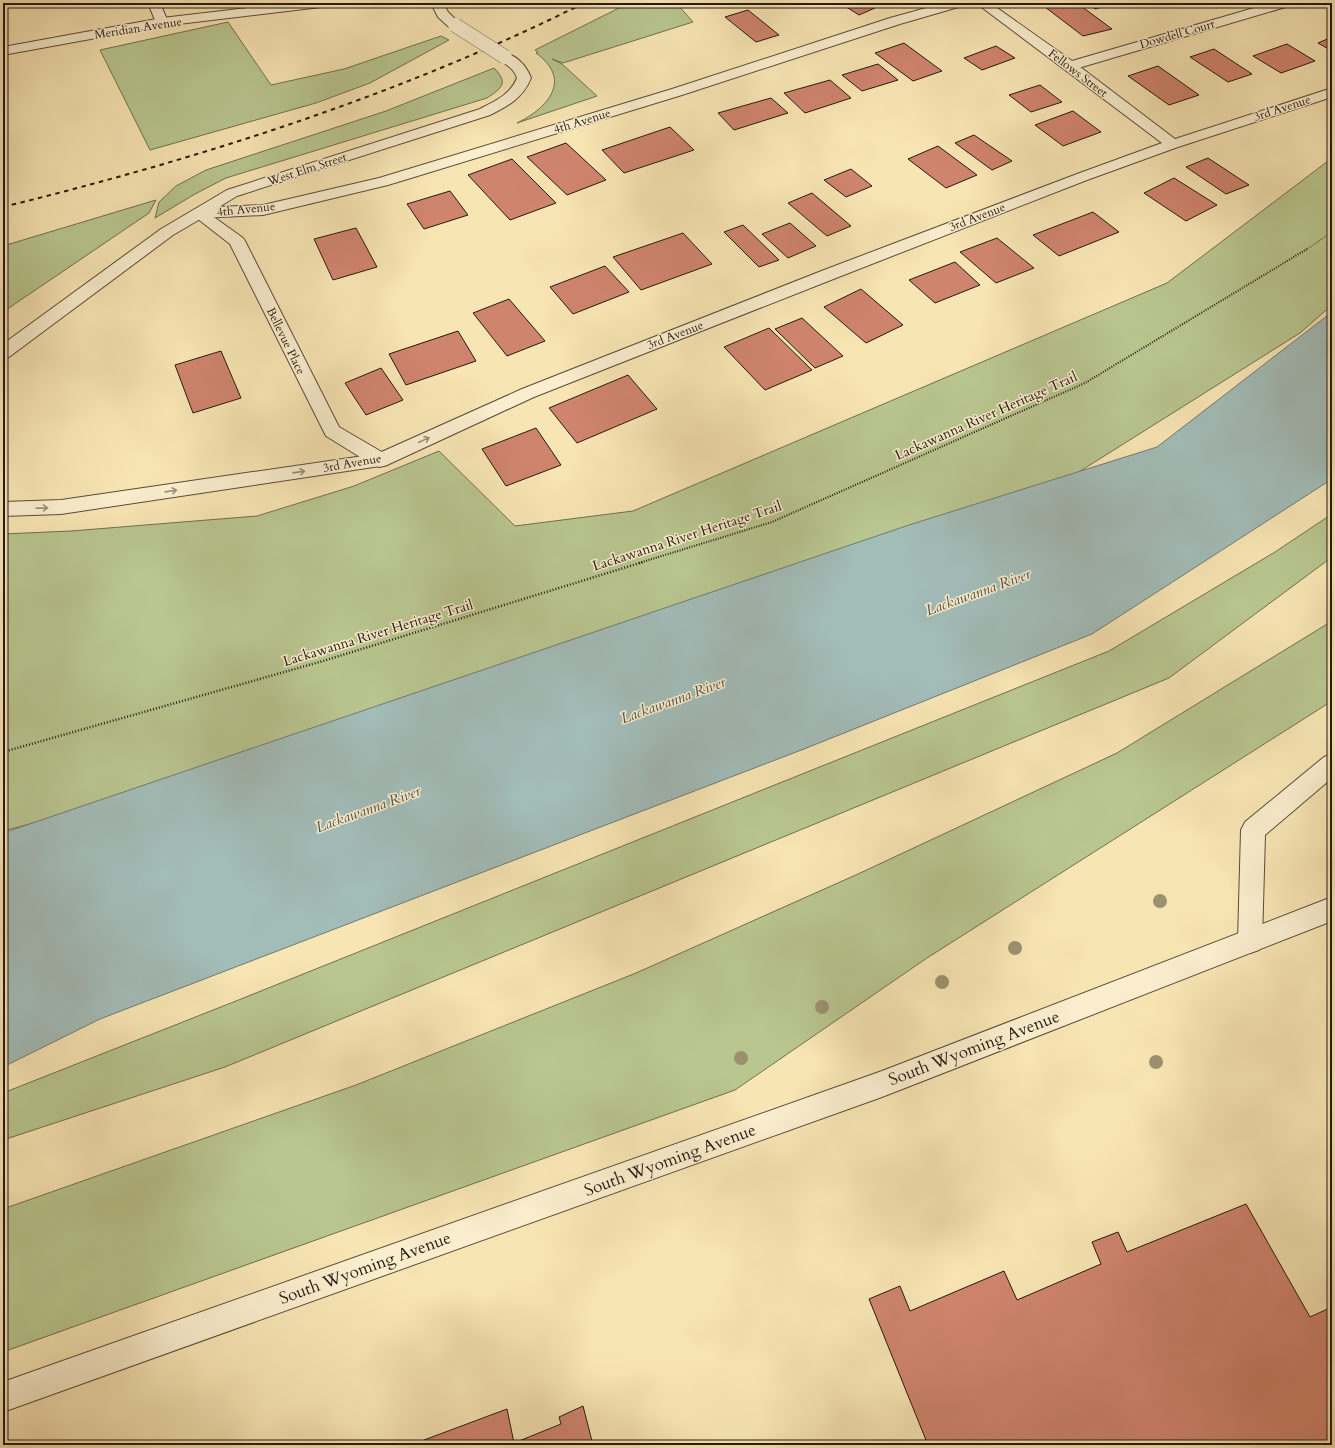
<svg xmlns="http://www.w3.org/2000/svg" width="1335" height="1448" viewBox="0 0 1335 1448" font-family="Cardo,serif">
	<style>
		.green { fill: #b9c690; stroke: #6f7050 }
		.water { fill: #a2bcb8; stroke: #707b75 }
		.building { fill: #cf846e; stroke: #251910 }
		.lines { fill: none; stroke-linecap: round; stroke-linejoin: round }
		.service-casing { stroke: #5a4c39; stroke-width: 2 }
		.minor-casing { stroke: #5a4c39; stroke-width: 2 }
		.path-far2 { stroke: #251910; stroke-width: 1.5; stroke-dasharray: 0.5 1.5; stroke-linecap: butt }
		.path-far1 { stroke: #251910; stroke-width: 2; stroke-dasharray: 1 1.5; stroke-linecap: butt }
		.path { stroke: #251910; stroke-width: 2.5; stroke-dasharray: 1 2; stroke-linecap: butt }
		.service { fill: #faeece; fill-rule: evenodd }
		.minor { fill: #faeece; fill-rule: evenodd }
		.rail { stroke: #251910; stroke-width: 2; stroke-dasharray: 4.5 4.5; stroke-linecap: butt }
		.minor-bridge-casing { stroke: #5a4c39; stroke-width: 15; stroke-linecap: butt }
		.minor-bridge { stroke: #faeece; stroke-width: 14 }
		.tree { fill: #9c916f }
		.oneway { stroke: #9a8e78 }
		.labels { text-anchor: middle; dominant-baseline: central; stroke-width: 3; stroke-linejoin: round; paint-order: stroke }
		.far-street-label { font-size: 12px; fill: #251910; stroke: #faeece }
		.street-label { font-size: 14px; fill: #251910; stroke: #faeece }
		.water-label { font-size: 15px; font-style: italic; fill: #51524b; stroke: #faeece }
		.near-street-label { font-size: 17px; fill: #251910; stroke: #faeece }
	</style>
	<rect width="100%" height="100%" fill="#f8e5b4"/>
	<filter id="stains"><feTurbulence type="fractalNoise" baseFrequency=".005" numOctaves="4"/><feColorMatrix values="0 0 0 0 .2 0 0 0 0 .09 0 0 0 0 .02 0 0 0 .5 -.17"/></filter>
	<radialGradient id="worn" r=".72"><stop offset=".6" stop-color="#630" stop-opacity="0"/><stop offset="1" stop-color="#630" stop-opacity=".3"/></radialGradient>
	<path class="green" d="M629,3H676L693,22L563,63L552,59L562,64L597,96L517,123C548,108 573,80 536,53L538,52L535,50Z
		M228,22L271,85L344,69L441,36L449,40L370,83L316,103L150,150L100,50Z
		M494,68C509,83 502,88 487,98L226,178L195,194L155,218L159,202L176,186L206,170L386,111Z
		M1332,158V305L1300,333L1074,475L287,757L3,831V534L71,531L257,516L354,486L439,451L515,526L633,511L1167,283Z
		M156,200L149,213L3,312V246Z
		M1332,514V557L1169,678L225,1067L3,1140V1093L236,1001L1109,651L1275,552Z
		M1332,621V701L927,958L735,1090L3,1352V1209L356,1085L636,973L858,874L1117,753Z"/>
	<path class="water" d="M1332,312V479L1092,634L804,749L100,1019L3,1067V833L909,525L1157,447Z"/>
	<path class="building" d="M840,3H867L875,8L859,15Z
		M1060,3H1077L1112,29L1083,36L1045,7Z
		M1088,3H1117L1095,9Z
		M748,10L779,35L756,42L725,17Z
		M1332,37V51L1318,43Z
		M904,43L942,71L913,81L875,53Z
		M1287,44L1315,61L1281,73L1253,56Z
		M996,46L1015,58L982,70L964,58Z
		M1214,49L1252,74L1228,82L1190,57Z
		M878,64L898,80L862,91L842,75Z
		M1158,66L1199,95L1169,105L1128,76Z
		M830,80L851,98L805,113L784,93Z
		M1040,85L1062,102L1031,112L1009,95Z
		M771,98L788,113L734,130L718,113Z
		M1073,111L1101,132L1063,146L1035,125Z
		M670,127L694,150L624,173L602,150Z
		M974,135L1012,161L992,170L955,143Z
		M566,143L606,180L567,195L527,157Z
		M938,146L977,175L946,188L908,159Z
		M1208,158L1249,185L1226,194L1186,167Z
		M512,159L556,203L510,220L468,175Z
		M851,169L872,186L846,197L824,180Z
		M1174,178L1217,205L1186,221L1144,193Z
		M450,191L468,215L424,229L407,204Z
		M812,193L851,226L827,236L788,203Z
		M1093,212L1119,232L1059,256L1033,235Z
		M790,223L816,246L788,258L762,234Z
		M743,225L779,260L759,267L724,232Z
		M356,228L377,267L333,280L314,239Z
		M683,233L712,264L641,290L613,257Z
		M997,238L1034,268L996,283L960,252Z
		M955,262L980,285L935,303L909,280Z
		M605,266L629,292L573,314L550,287Z
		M861,289L903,325L866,343L824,307Z
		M509,299L545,341L507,356L473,313Z
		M802,318L843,356L815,368L775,329Z
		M769,328L812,370L765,390L724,347Z
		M458,331L476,361L406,385L389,354Z
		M221,351L241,398L193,413L175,365Z
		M381,368L403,400L366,415L345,383Z
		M628,375L657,409L577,443L549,408Z
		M536,428L561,465L506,486L482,449Z
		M1246,1204L1310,1317L1332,1307V1445H928L869,1299L900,1286L910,1311L1004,1271L1017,1300L1101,1264L1092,1242L1118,1232L1127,1252Z
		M583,1406L593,1445H425L424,1440L507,1409L514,1443L561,1424L559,1417Z"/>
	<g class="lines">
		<defs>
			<path id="service" d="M148,3H160L168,22L167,25H157Z
				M1271,3H1291L1289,6L1075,69H1065L1063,66L1065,63Z
				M199,208L204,210L243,238L245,241L339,427L387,455L389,460L387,465L380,467L373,465L326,436L230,244L194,216L191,213L194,210Z
				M1332,754V778L1265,835L1262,941L1259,950L1250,953L1241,950L1238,941L1241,830L1245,822L1324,757Z"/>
			<path id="minor" d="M289,3H327L325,6L321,7L162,26L3,55V47L162,18Z
				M431,3H443L448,12L461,25L460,28H450L438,17Z
				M944,3H964L962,6L900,24L682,95L388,185L263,215L202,218L173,235L9,357L3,359V344L161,229L227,190L480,109C495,101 510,95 517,78C513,66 505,66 498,57L500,54C514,51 527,66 531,78C523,98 508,106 490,115L237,196L219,207L263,205L379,178L672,89L890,18Z
				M976,3H990L1075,63L1175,139L1332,88V97L1178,147L1087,180L836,278L534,397L387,465L61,514L3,516V502L61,500L377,454L522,389L824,270L1077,174L1162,143Z
				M1332,897V921L882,1097L3,1412V1382L882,1071Z"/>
		</defs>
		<use href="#service" class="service-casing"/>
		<use href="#minor" class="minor-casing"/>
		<path class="path-far2" d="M1306,250L1332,232"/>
		<path class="path-far1" d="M639,563L772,522L1085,383L1307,249"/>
		<path class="path" d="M3,752L323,661L643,562"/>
		<use href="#service" class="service"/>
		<use href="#minor" class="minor"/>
		<path class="rail" d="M3,207C202,158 400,95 584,3"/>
		<defs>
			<path id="minor-bridge" d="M455,25L505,57"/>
		</defs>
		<use href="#minor-bridge" class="minor-bridge-casing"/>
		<use href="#minor-bridge" class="minor-bridge"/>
	</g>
	<g class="tree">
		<circle cx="1160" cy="901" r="7"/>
		<circle cx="1015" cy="948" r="7"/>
		<circle cx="942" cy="982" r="7"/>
		<circle cx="822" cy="1007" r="7"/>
		<circle cx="741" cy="1058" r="7"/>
		<circle cx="1156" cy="1062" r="7"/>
	</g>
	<defs><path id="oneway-shaft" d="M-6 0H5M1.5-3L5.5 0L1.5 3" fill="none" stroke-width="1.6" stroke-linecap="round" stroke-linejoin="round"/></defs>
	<g class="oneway">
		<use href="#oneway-shaft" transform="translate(424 440) rotate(-25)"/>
		<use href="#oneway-shaft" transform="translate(299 472) rotate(-8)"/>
		<use href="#oneway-shaft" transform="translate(171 491) rotate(-8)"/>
		<use href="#oneway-shaft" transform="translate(42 508) rotate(-2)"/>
	</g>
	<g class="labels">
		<g class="far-street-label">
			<text transform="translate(138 28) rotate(-9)">Meridian Avenue</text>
			<text transform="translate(1177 34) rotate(-16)">Dowdell Court</text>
			<text transform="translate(1078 73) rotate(37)">Fellows Street</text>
			<text transform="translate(1282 108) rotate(-18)">3rd Avenue</text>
			<text transform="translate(582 121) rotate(-17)">4th Avenue</text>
			<text transform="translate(307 169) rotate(-18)">West Elm Street</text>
			<text transform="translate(246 209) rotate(-6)">4th Avenue</text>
			<text transform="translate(977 217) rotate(-21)">3rd Avenue</text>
			<text transform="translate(675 335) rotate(-21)">3rd Avenue</text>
			<text transform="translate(286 341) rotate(64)">Bellevue Place</text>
			<text transform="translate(352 463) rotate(-10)">3rd Avenue</text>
		</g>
		<g class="street-label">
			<text transform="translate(986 416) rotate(-24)">Lackawanna River Heritage Trail</text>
			<text transform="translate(687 536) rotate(-18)">Lackawanna River Heritage Trail</text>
			<text transform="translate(378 633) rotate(-17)">Lackawanna River Heritage Trail</text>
		</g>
		<g class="water-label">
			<text transform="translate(978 592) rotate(-20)">Lackawanna River</text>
			<text transform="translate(673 700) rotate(-20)">Lackawanna River</text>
			<text transform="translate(368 809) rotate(-20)">Lackawanna River</text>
		</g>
		<g class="near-street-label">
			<text transform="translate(974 1048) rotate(-21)">South Wyoming Avenue</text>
			<text transform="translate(670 1160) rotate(-20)">South Wyoming Avenue</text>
			<text transform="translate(365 1268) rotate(-20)">South Wyoming Avenue</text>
		</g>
	</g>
	<rect width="1335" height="1448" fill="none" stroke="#f8e5b4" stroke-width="16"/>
	<rect x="4" y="4" width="1327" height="1440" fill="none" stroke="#251910" stroke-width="2"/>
	<rect x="8" y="8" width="1319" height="1432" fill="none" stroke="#251910"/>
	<rect width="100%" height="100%" filter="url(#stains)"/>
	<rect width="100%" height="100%" fill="url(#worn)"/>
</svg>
